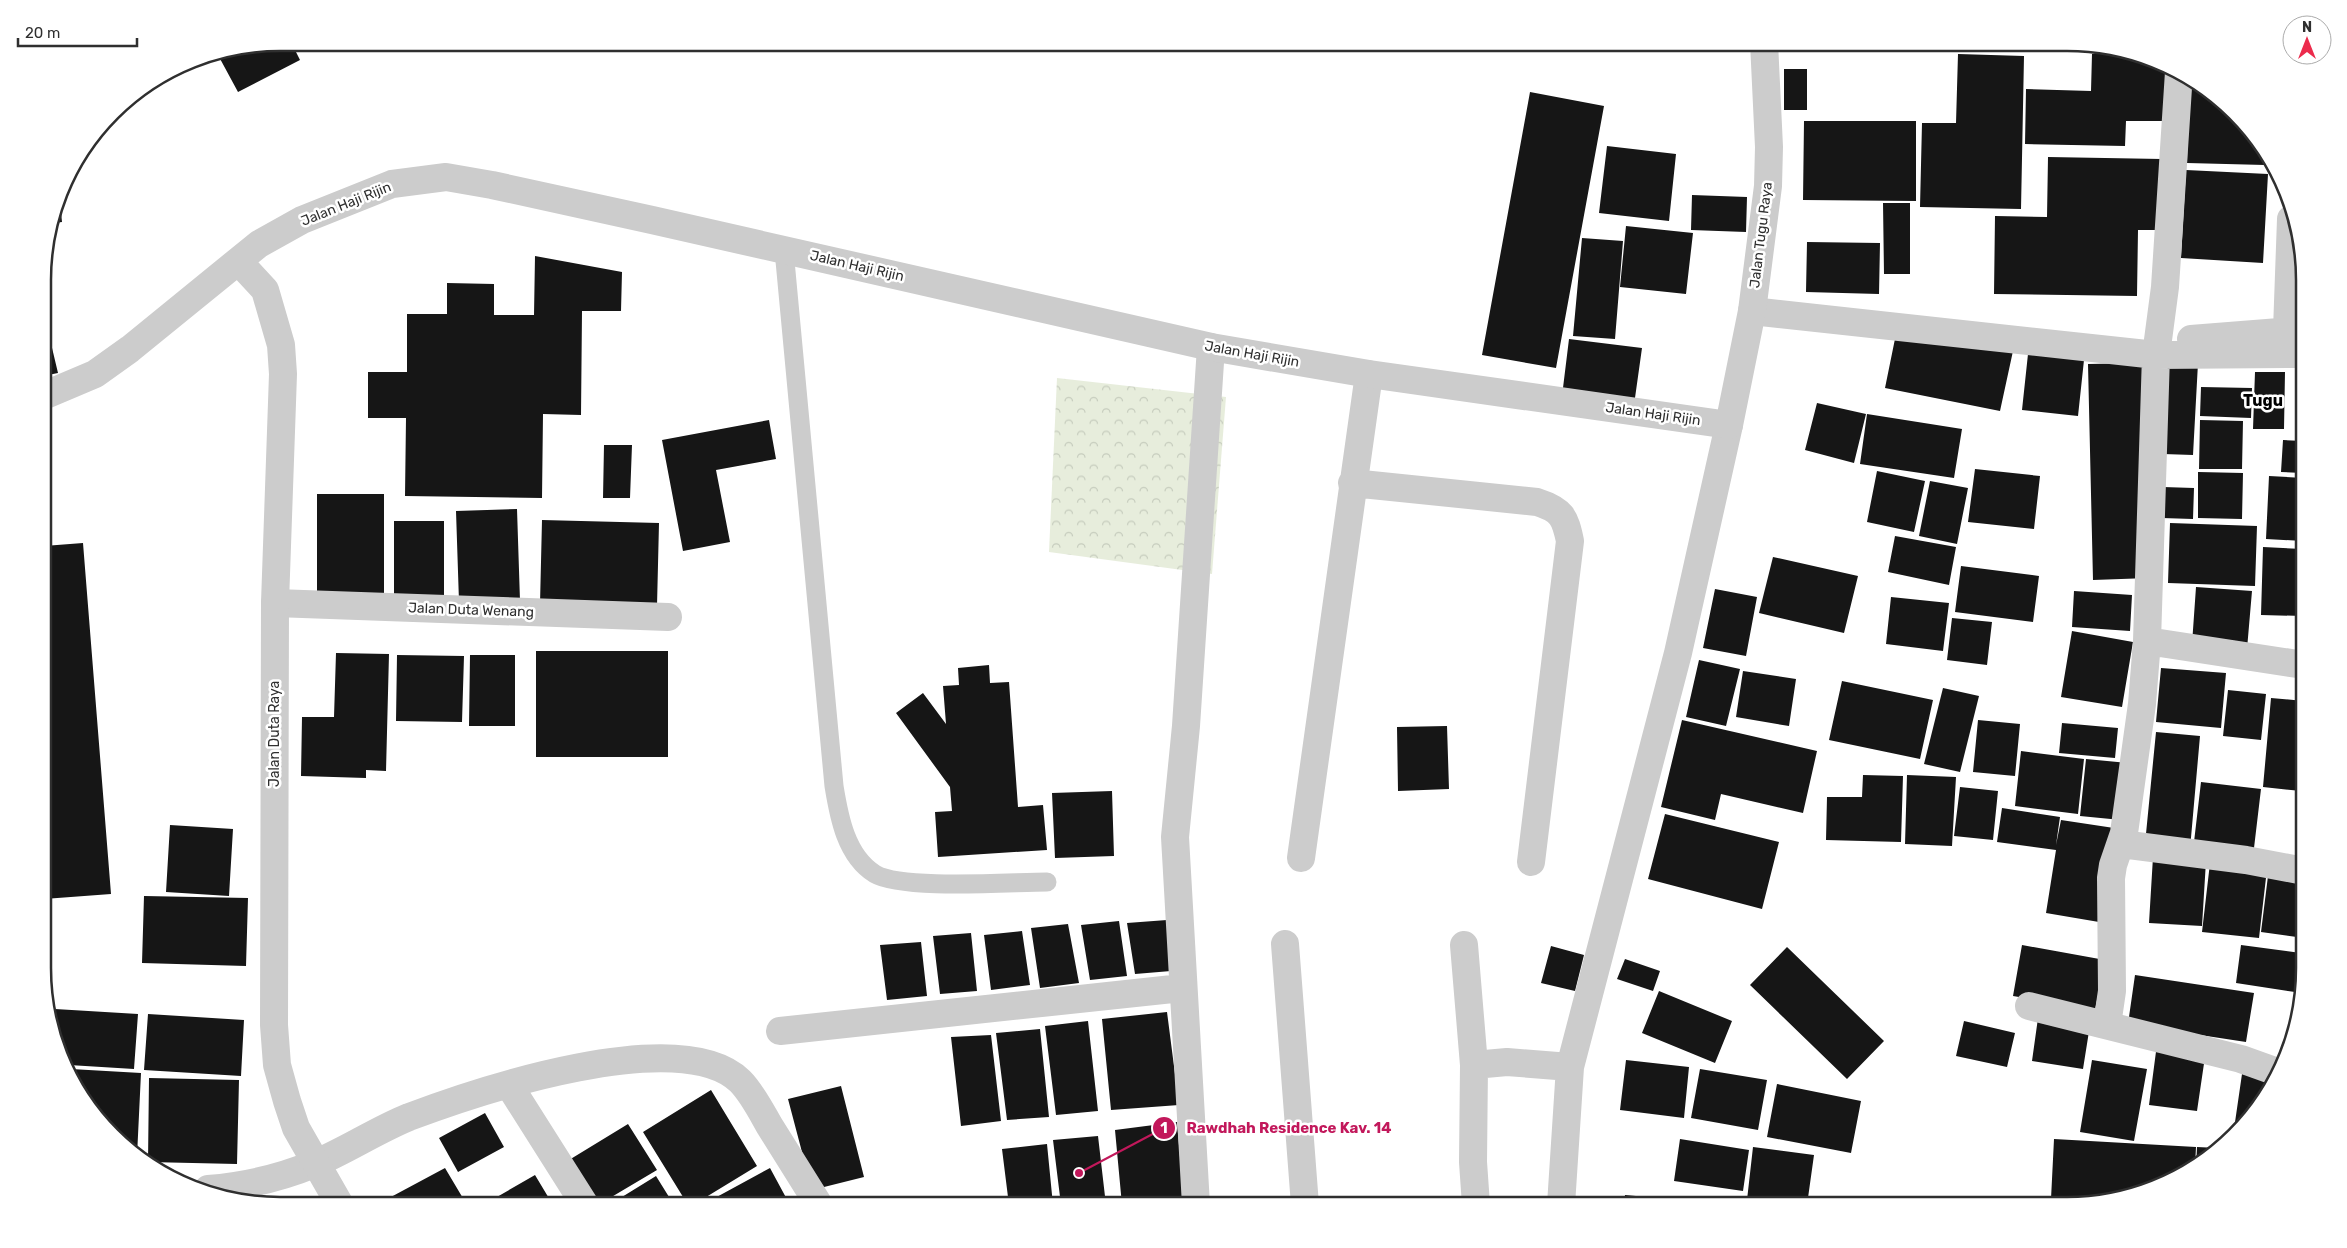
<svg xmlns="http://www.w3.org/2000/svg" width="2347" height="1248" viewBox="0 0 2347 1248" font-family="Rubik,sans-serif">
	<style>
		.park { fill: url(#park-crowns) }
		.building { fill: #161616 }
		.lines { fill: none; stroke-linecap: round; stroke-linejoin: round }
		.service { stroke: #ccc; stroke-width: 19 }
		.minor { stroke: #ccc; stroke-width: 28 }
		.tertiary { stroke: #ccc; stroke-width: 28 }
		.labels { text-anchor: middle; dominant-baseline: central; stroke-width: 5; stroke-linejoin: round; paint-order: stroke }
		.street-label { font-size: 14px; fill: #2f2f2f; stroke: #fff }
		.quarter-label { font-size: 16px; font-weight: bold; fill: #000; stroke: #fff }
		.rim { fill: none; stroke: #2f2f2f; stroke-width: 2.5 }
		.leader { fill: none; stroke: #c2185b; stroke-width: 2 }
		.callout-dot { fill: #c2185b; stroke: #fff; stroke-width: 2 }
		.mark-label { font-size: 15px; text-anchor: middle; font-weight: bold; fill: #fff }
		.callout-label { font-size: 15px; text-anchor: middle; font-weight: bold; fill: #c2185b; stroke: #fff; stroke-width: 5; stroke-linejoin: round; paint-order: stroke }
	</style>
	<defs>
		<pattern id="park-crowns" width="20" height="18" patternUnits="userSpaceOnUse" patternTransform="scale(1.25)"><rect width="20" height="18" fill="#e7eddc"/><path d="M2 6a3 3 0 1 1 6 0M12 15a3 3 0 1 1 6 0" fill="none" stroke="#c6ccbd"/></pattern>
	</defs>
	<rect width="100%" height="100%" fill="#fff"/>
	<path class="park" d="M1057,378L1226,397L1212,574L1049,552Z"/>
	<path class="building" d="M280,42H291L300,60L238,92L218,55Z
		M2058,42H2067L2080,46L2059,48Z
		M1958,54L2024,56L2021,209L1920,207L1922,123H1956Z
		M2092,54H2117L2167,66L2166,121H2126L2125,146L2025,144L2026,89L2091,91Z
		M1784,69H1807V110H1784Z
		M2189,79L2224,102L2264,148L2265,165L2187,163Z
		M1530,92L1604,106L1556,368L1482,355Z
		M1804,121H1916V201L1803,200Z
		M1607,146L1676,154L1669,221L1599,213Z
		M2048,157L2162,159L2160,230H2138L2137,296L1994,294L1995,216L2047,217Z
		M2186,170L2268,174L2263,263L2181,258Z
		M1692,195L1747,197L1746,232L1691,230Z
		M60,203L62,222L54,223Z
		M1883,203H1910V274H1884Z
		M1626,226L1693,233L1686,294L1620,287Z
		M1582,238L1623,241L1615,339L1573,336Z
		M1807,242L1880,243L1879,294L1806,292Z
		M535,256L622,272L621,311H582L581,415L543,414L542,498L405,496L406,418H368V372H407V314H447V283L494,284V315H534Z
		M43,310L58,373L43,376Z
		M1897,329L2013,351L2000,411L1885,388Z
		M1569,339L1642,348L1634,405L1562,396Z
		M2028,354L2084,360L2078,416L2022,410Z
		M2168,361L2198,363L2193,455L2163,454Z
		M2143,363L2149,578L2093,580L2088,364Z
		M2255,372H2285L2284,429H2253Z
		M2201,387L2252,388L2251,418L2200,416Z
		M1817,403L1866,414L1854,463L1805,450Z
		M1867,414L1962,429L1954,478L1860,464Z
		M769,420L776,459L716,470L730,542L683,551L662,440Z
		M2200,420L2243,421L2242,469H2199Z
		M2283,440L2303,441V473L2281,472Z
		M604,445H632L630,498H603Z
		M1975,469L2040,476L2034,529L1968,522Z
		M1877,471L1925,481L1914,532L1867,522Z
		M2198,472L2243,473L2242,519L2198,518Z
		M2269,476L2303,478V541L2266,539Z
		M1930,481L1968,488L1957,544L1919,536Z
		M2163,487L2194,488L2193,519L2162,518Z
		M317,494H384V597H317Z
		M517,509L520,601L459,602L456,511Z
		M542,520L659,523L657,606L540,604Z
		M394,521H444V601H394Z
		M2170,523L2257,526L2255,586L2168,583Z
		M1895,536L1956,547L1949,585L1888,572Z
		M83,543L111,894L44,899V546Z
		M2263,547L2303,549L2304,616L2261,615Z
		M1773,557L1858,576L1844,633L1759,613Z
		M1961,566L2039,576L2033,622L1955,612Z
		M2196,587L2252,591L2247,649L2192,644Z
		M1715,589L1757,597L1746,656L1703,648Z
		M2074,591L2132,595L2130,631L2072,627Z
		M1891,597L1949,603L1943,651L1886,644Z
		M1952,618L1992,622L1987,665L1947,660Z
		M2072,631L2133,642L2122,707L2061,697Z
		M536,651H668V757H536Z
		M336,653L389,654L386,771L366,770V778L301,776L302,717H334Z
		M397,655L464,656L462,722L396,721Z
		M470,655H515V726H469Z
		M1699,660L1740,669L1726,726L1686,717Z
		M989,665L990,683L1009,682L1018,807L1043,805L1047,850L938,857L935,812L952,811L950,787L896,713L923,693L946,724L943,686L959,685L958,668Z
		M2161,668L2226,673L2221,728L2156,722Z
		M1743,671L1796,679L1789,726L1736,717Z
		M1842,681L1933,700L1920,759L1829,740Z
		M1943,688L1979,696L1960,772L1924,764Z
		M2228,690L2266,694L2261,740L2223,736Z
		M2271,698L2304,701V751L2301,791L2263,787Z
		M1682,720L1817,751L1803,813L1721,794L1715,820L1661,807Z
		M1978,720L2020,724L2015,776L1973,772Z
		M2062,723L2118,728L2115,758L2059,753Z
		M1447,726L1449,789L1398,791L1397,727Z
		M2156,732L2200,736L2190,849L2145,844Z
		M2021,751L2084,759L2078,814L2015,806Z
		M2086,759L2128,763L2121,820L2080,816Z
		M1863,775L1903,776L1901,842L1826,840L1827,797H1862Z
		M1907,775L1956,777L1952,846L1905,844Z
		M2201,782L2261,789L2254,848L2194,842Z
		M1960,787L1998,791L1993,840L1954,836Z
		M1112,791L1114,856L1055,858L1052,793Z
		M2002,808L2060,817L2056,845L2061,820L2114,828L2099,922L2046,913L2056,850L1997,842Z
		M1665,814L1779,842L1762,909L1648,879Z
		M170,825L233,829L229,896L166,892Z
		M2153,857L2206,861L2202,926L2149,923Z
		M2210,863L2267,869L2259,938L2202,932Z
		M2268,876L2304,881V938L2261,932Z
		M144,896L248,898L246,966L142,963Z
		M1167,920L1171,971L1135,974L1127,923Z
		M1119,921L1127,976L1090,980L1081,925Z
		M1068,924L1079,983L1040,988L1031,928Z
		M1022,931L1030,985L991,990L984,935Z
		M971,933L977,991L940,994L933,936Z
		M921,942L927,996L887,1000L880,945Z
		M2022,945L2105,960L2095,1010L2013,996Z
		M2241,945L2301,953L2295,992L2236,983Z
		M1551,946L1584,955L1575,991L1541,983Z
		M1787,947L1884,1041L1847,1079L1750,985Z
		M1625,959L1660,971L1653,991L1617,979Z
		M2135,975L2254,993L2246,1042L2128,1024Z
		M1659,991L1732,1021L1715,1063L1642,1033Z
		M55,1009L138,1014L134,1069L69,1065L54,1024Z
		M1167,1012L1179,1105L1111,1110L1102,1019Z
		M148,1014L244,1020L241,1076L144,1070Z
		M2038,1018L2090,1025L2083,1069L2032,1061Z
		M1088,1021L1098,1111L1056,1115L1045,1026Z
		M1964,1021L2015,1033L2007,1067L1956,1056Z
		M1040,1029L1049,1117L1007,1120L996,1033Z
		M991,1035L1001,1121L961,1126L951,1037Z
		M2157,1044L2206,1050L2197,1111L2149,1105Z
		M1626,1060L1689,1067L1684,1118L1620,1110Z
		M2092,1060L2147,1069L2134,1141L2080,1132Z
		M71,1069L141,1073L137,1156L124,1147L83,1100Z
		M1700,1069L1767,1080L1758,1130L1691,1118Z
		M2242,1074L2276,1079L2245,1125L2233,1136Z
		M149,1078L239,1080L237,1164L148,1162Z
		M1777,1084L1861,1101L1851,1153L1767,1137Z
		M841,1086L864,1177L812,1190L788,1099Z
		M711,1090L757,1166L693,1205H688L643,1132Z
		M485,1113L504,1147L458,1172L439,1138Z
		M1177,1122L1184,1204L1122,1205L1115,1130Z
		M628,1124L657,1170L598,1205L569,1160Z
		M1098,1136L1106,1205H1061L1053,1140Z
		M1680,1139L1749,1150L1743,1191L1674,1181Z
		M2054,1139L2196,1147L2195,1167L2143,1193L2099,1202L2051,1199Z
		M1047,1144L1053,1205H1009L1002,1149Z
		M1753,1147L1814,1155L1807,1205H1787L1747,1200Z
		M2197,1147L2218,1148L2196,1167Z
		M445,1168L467,1205H376Z
		M770,1168L790,1205H702Z
		M535,1175L553,1205H483Z
		M656,1176L674,1205H609Z
		M1625,1195L1669,1199V1205H1624Z
		M1674,1199L1717,1204V1205H1673Z"/>
	<g class="lines">
		<path class="service" d="M784,250L834,786C839,817 846,856 875,874C902,890 1011,882 1047,882"/>
		<path class="minor" d="M1752,311L2156,355L2303,354
			M2287,330L2291,219
			M2191,339L2303,330
			M1352,483L1537,502C1562,510 1565,517 1570,541L1531,862
			M275,603L668,617
			M2147,641L2304,665
			M2121,844L2246,860L2304,871
			M1301,858L1369,374
			M1285,944L1305,1205
			M1464,945L1474,1065
			M2029,1006L2241,1059L2280,1073
			M2107,1025L2112,991L2111,878L2113,865L2124,833L2142,704L2147,641L2156,355L2165,287L2179,72
			M780,1031L1182,988
			M509,1085L585,1205
			M208,1189C246,1186 280,1178 314,1164C347,1150 377,1130 409,1117C478,1091 680,1023 740,1081C752,1093 761,1111 769,1125C786,1152 803,1179 819,1205
			M1196,1205L1175,837L1186,726L1211,347
			M1476,1205L1473,1162L1474,1065L1507,1062L1570,1067
			M1561,1205L1570,1067L1678,653L1729,425"/>
		<path class="tertiary" d="M239,262L265,290L281,345L283,374L275,603L274,1025L277,1065L287,1101L296,1128L340,1205
			M43,396L95,374L130,349L259,244L302,220L392,184L446,177L492,185L652,220L1211,347L1369,374L1729,425L1752,311L1768,186L1769,147L1764,42"/>
	</g>
	<g class="labels">
		<g class="street-label">
			<text transform="translate(346 204) rotate(-22)">Jalan Haji Rijin</text>
			<text transform="translate(1761 235) rotate(-83)">Jalan Tugu Raya</text>
			<text transform="translate(857 266) rotate(13)">Jalan Haji Rijin</text>
			<text transform="translate(1252 354) rotate(10)">Jalan Haji Rijin</text>
			<text transform="translate(1653 414) rotate(8)">Jalan Haji Rijin</text>
			<text transform="translate(471 610) rotate(2)">Jalan Duta Wenang</text>
			<text transform="translate(274 734) rotate(-90)">Jalan Duta Raya</text>
		</g>
		<g class="quarter-label">
			<text x="2263" y="400">Tugu</text>
		</g>
	</g>
	<path d="M0 0H2347V1248H0ZM280 51H2067A229 229 0 0 1 2296 280V968A229 229 0 0 1 2067 1197H280A229 229 0 0 1 51 968V280A229 229 0 0 1 280 51Z" fill="#fff" fill-rule="evenodd"/>
	<path class="rim" d="M280 51H2067A229 229 0 0 1 2296 280V968A229 229 0 0 1 2067 1197H280A229 229 0 0 1 51 968V280A229 229 0 0 1 280 51Z"/>
	<path class="leader" d="M1079 1173L1164 1128"/>
	<g class="callout-dot">
		<circle cx="1079" cy="1173" r="5"/>
		<circle cx="1164" cy="1128" r="12"/>
	</g>
	<g class="mark-label">
		<text x="1164" y="1133">1</text>
	</g>
	<g class="callout-label">
		<text x="1289" y="1133">Rawdhah Residence Kav. 14</text>
	</g>
	<g transform="translate(2307 40)"><circle r="24" fill="#ffffff" stroke="#acacac"/>
	<path d="M0-4L9 19L0 12L-9 19Z" fill="#ec2b4c"/>
	<text y="-8" font-size="14" font-weight="bold" text-anchor="middle" fill="#2f2f2f">N</text>
	</g>
	<path d="M18 38v8h119v-8" fill="none" stroke="#2f2f2f" stroke-width="2.5"/>
	<text x="25" y="38" font-size="15" fill="#2f2f2f" stroke="#ffffff" stroke-width="4" paint-order="stroke">20 m</text>
</svg>
